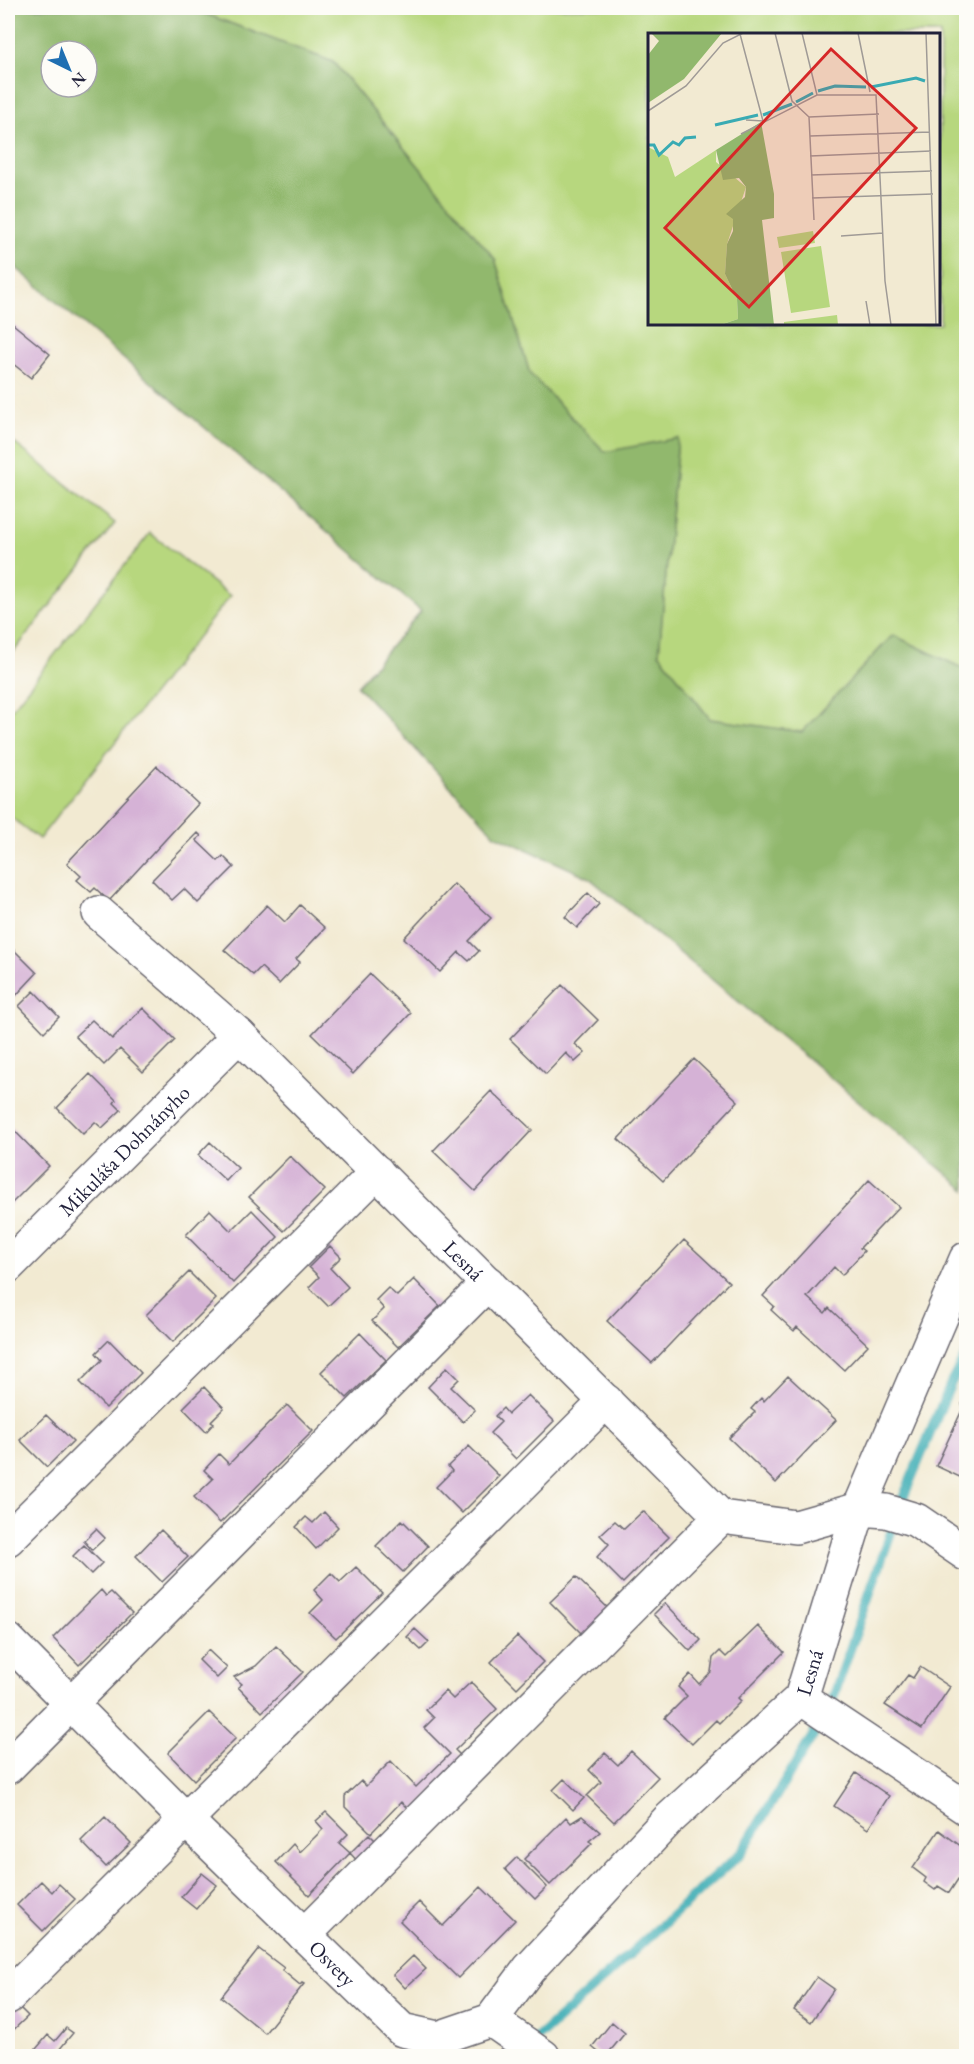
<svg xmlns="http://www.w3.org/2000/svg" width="974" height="2064" viewBox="0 0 974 2064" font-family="'EB Garamond',serif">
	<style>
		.green { fill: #b7d77e; stroke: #6c7c5c; stroke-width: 1.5; fill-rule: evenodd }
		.forest { fill: #91b86d; stroke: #5a6d54; stroke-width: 1.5; fill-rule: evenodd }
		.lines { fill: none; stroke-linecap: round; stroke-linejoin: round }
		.stream { stroke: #39abb3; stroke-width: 10 }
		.building { fill: #d5b2d6 }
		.minor-casing { stroke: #6b6870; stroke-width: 36 }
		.minor { stroke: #fff; stroke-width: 33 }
		.labels { text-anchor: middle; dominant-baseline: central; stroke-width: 5; stroke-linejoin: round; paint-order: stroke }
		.street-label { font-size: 21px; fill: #22223b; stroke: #fdfcf7 }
		.inset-river { fill: none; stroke: #39abb3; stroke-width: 3 }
		.inset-road { fill: none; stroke: #9f9a96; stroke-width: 1.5 }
		.view { fill: #d62828; fill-opacity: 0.15; stroke: #d62828; stroke-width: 3 }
		.inset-edge { fill: none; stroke: #22223b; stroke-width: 3 }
	</style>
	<rect width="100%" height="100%" fill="#fdfcf7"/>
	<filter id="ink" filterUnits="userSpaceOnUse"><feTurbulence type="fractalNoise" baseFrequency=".0167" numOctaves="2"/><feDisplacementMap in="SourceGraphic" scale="12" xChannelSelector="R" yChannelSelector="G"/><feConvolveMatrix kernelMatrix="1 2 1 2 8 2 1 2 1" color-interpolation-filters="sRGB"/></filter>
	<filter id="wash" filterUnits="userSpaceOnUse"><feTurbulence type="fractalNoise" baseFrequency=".008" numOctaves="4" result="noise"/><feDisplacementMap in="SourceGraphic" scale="24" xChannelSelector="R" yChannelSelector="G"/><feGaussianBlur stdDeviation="1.35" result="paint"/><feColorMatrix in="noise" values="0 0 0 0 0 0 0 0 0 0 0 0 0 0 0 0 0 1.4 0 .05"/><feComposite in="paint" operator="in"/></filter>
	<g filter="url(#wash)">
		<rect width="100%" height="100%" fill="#f2ead2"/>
		<path class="green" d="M190,8H966V670L893,635L802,732L710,719L659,653L678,439L605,452L530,374L495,259L333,62ZM650,34H940V324H650Z
			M8,438L115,523L8,659Z
			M150,533L230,596L39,839L8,815V714Z"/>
		<path class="forest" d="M8,8H190L333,62L495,259L530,374L605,452L678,438L659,653L710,719L802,732L893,635L966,670V1190L588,877L495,835L357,686L421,611L8,261ZM51,51H87V87H51Z"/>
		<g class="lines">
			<path class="stream" d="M514,2056L542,2034L741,1853L817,1729L833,1698L903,1498L951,1383L966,1355"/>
		</g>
		<g id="blocks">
			<path class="building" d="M8,320L50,354L31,378L8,360Z
				M157,766L198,804L109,901L95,888L91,892L77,880L81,876L67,863Z
				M198,833L201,836L196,840L218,861L223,856L234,867L198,903L184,889L172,900L152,880Z
				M454,884L491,918L469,941L479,951L469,961L459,952L440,972L404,938Z
				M588,893L599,904L577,928L565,917Z
				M267,905L285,922L300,905L325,928L296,959L300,962L279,984L261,967L253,975L224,950Z
				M8,944L37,973L8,1004Z
				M370,974L411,1013L353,1074L312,1034Z
				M562,985L598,1020L575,1044L585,1053L575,1062L566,1053L546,1074L510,1039Z
				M34,991L59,1017L44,1032L19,1006Z
				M143,1008L175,1040L143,1072L120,1049L104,1065L75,1036L92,1020L112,1039Z
				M694,1059L738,1101L663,1181L618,1139Z
				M90,1074L116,1100L114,1103L121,1110L102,1128L95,1122L83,1134L57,1108Z
				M491,1091L532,1130L475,1191L433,1151Z
				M8,1124L49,1166L8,1207Z
				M210,1142L238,1168L226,1181L198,1155Z
				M290,1156L325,1190L284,1231L249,1197Z
				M869,1180L899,1207L860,1248L864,1251L842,1275L834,1267L807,1297L825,1313L829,1308L868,1345L844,1370L797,1327L794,1331L771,1310L774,1306L763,1296Z
				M210,1210L231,1231L252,1210L278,1237L233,1283L186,1235Z
				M684,1240L729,1282L652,1363L607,1321Z
				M330,1246L341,1257L330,1268L348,1287L328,1306L309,1287L319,1277L309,1267Z
				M189,1272L216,1299L173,1342L146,1315Z
				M414,1279L440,1306L398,1347L372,1321L384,1309L376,1300L388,1288L397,1296Z
				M360,1333L386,1360L347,1398L321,1372Z
				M109,1340L141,1373L106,1408L80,1382L102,1360L96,1353Z
				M447,1367L459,1379L451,1387L475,1410L463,1422L428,1387Z
				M788,1376L836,1420L776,1483L729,1438L755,1412L751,1409L761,1398L764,1401Z
				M204,1387L224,1408L211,1421L214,1423L206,1432L183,1408Z
				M528,1395L554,1421L516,1459L490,1433L501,1422L495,1416L503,1408L508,1414Z
				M966,1395V1472L964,1479L936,1466L963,1408L962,1404Z
				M287,1405L313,1431L220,1523L194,1497L213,1479L204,1470L219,1454L229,1464Z
				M46,1415L73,1441L47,1467L20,1440Z
				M469,1446L499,1476L462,1513L436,1487L452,1471L448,1466Z
				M643,1511L669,1537L623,1583L597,1557L609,1544L600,1535L615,1521L624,1529Z
				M324,1512L338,1527L316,1549L296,1527L306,1517L313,1523Z
				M402,1520L428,1546L403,1572L376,1546Z
				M96,1529L105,1538L92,1550L84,1541Z
				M161,1530L188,1557L162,1582L136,1556Z
				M84,1545L102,1563L91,1574L73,1556Z
				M356,1567L382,1593L336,1638L310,1613L323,1600L314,1590L331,1573L340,1582Z
				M576,1577L613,1613L587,1639L550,1602Z
				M101,1590L106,1596L111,1592L132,1613L79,1665L53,1638Z
				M665,1603L701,1640L690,1651L654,1614Z
				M758,1626L784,1652L738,1698L741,1701L719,1723L716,1720L692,1744L665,1718L687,1696L678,1687L690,1674L699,1684L711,1672L713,1658L720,1651L726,1657Z
				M415,1629L429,1642L421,1650L407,1637Z
				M517,1636L543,1662L517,1688L491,1662Z
				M276,1646L303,1672L262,1712L238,1687L242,1684L234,1677L256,1666Z
				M208,1650L227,1668L217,1678L199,1660Z
				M920,1667L950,1687L922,1729L885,1705L908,1675L913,1678Z
				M471,1682L497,1709L455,1750L465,1760L412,1813L401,1802L371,1833L345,1807V1796L361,1781L366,1786L391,1761L416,1787L450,1754L424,1728L434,1718L426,1710L445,1691L453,1699Z
				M209,1712L236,1738L194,1780L168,1753Z
				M631,1751L658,1777L614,1822L587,1796L601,1782L589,1770L605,1753L618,1765Z
				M856,1773L889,1796L868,1829L834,1806Z
				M564,1779L584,1798L573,1810L553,1790Z
				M326,1812L348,1834L339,1843L350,1853L309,1895L276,1862L293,1844L300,1852L323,1829L316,1821Z
				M582,1816L600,1832L589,1841L592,1843L550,1885L524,1859L566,1817L571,1823Z
				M105,1817L131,1843L106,1867L81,1841Z
				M939,1830L966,1850V1867L949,1893L938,1886L935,1890L924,1882L926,1878L913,1868Z
				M369,1834L380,1845L361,1865L350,1853Z
				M517,1857L547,1887L535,1899L505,1869Z
				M202,1873L217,1885L196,1909L181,1897Z
				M41,1881L52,1892L59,1884L75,1899L43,1931L17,1905Z
				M481,1887L515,1920L458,1978L400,1921L419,1902L443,1926Z
				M259,1949L284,1968L282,1970L300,1985L302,1983L304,1984L265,2033L221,1997Z
				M413,1956L426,1969L405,1988L393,1975Z
				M817,1977L834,1989L811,2022L794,2010Z
				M16,2004L28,2016L9,2034L8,2013Z
				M612,2022L625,2033L606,2056H603L592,2047Z
				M66,2028L73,2033L54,2056H30L48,2035L55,2041Z"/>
		</g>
	</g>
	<g filter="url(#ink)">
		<use href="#blocks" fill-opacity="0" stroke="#6b6870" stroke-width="1.5"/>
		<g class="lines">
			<defs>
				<g id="minor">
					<path id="s1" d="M99,913L239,1035L721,1517L796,1527L859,1509L886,1511L916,1520L966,1554"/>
					<path id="s2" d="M8,1266L239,1035"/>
					<path d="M8,1539L377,1172"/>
					<path id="s3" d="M8,1640L185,1819L402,2030L438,2038L491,2020L529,1969L668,1820L801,1698L859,1509L966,1259"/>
					<path d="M801,1698L966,1808"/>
					<path d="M8,1767L488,1283"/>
					<path d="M304,1935L721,1517"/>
					<path d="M8,1997L606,1401"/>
					<path d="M491,2020L543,2056"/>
				</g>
			</defs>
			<use href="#minor" class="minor-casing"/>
			<use href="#minor" class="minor"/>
		</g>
	</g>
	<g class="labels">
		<g class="street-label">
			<text stroke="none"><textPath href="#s2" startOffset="164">Mikuláša Dohnányho</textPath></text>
			<text stroke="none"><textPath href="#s1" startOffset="504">Lesná</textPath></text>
			<text stroke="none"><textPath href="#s3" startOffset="1122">Lesná</textPath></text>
			<text stroke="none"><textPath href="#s3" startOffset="458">Osvety</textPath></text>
		</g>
	</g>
	<g transform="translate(648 33)">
		<rect width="292" height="292" fill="#f2ead2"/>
		<path d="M0,114L20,124L27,144L68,117V129L98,154L79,211L77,241L89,266L90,286L72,292H0ZM165,198L167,210L131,215L129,204ZM173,213L182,274L143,280L133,219ZM189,282L190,292H136V289Z" fill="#b7d77e"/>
		<path d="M3,0H74L36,46L0,70V22L11,8ZM113,89L126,161V185L114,187L126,292H72L90,286L89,266L77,241L79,211L85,198V186L78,181L97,164L98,154L91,145L75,147L68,117Z" fill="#91b86d"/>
		<path class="inset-river" d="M223,54L268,45L277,48M170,58L187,53L218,54M148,69L165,60M115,82L144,71M67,92L110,82M0,112H6L11,122L25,109L31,112L37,105L48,104"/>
		<path class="inset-road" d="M127,0L144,68L161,84L166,187M154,0L169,62M210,0L222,59M278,0L288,292M92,1L115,88L98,87M0,78L38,53L75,10L95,0M161,84L231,81M93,101L169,62H228L237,248L243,292M162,103L282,99M162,123L283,118M163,142L284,138M164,165L285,161M193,203L235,200M218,268L222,292"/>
		<path class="view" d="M183,16L268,95L101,274L17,195Z"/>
		<rect width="292" height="292" class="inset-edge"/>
	</g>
	<rect width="974" height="2064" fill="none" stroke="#fdfcf7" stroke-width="30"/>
	<g transform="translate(69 69) rotate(137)"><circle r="28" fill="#fdfcf7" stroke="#a5a5ac" stroke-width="1.5"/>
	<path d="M0-4.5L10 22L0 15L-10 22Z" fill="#1f6fb2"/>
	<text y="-9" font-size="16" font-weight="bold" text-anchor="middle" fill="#22223b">N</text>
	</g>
</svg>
